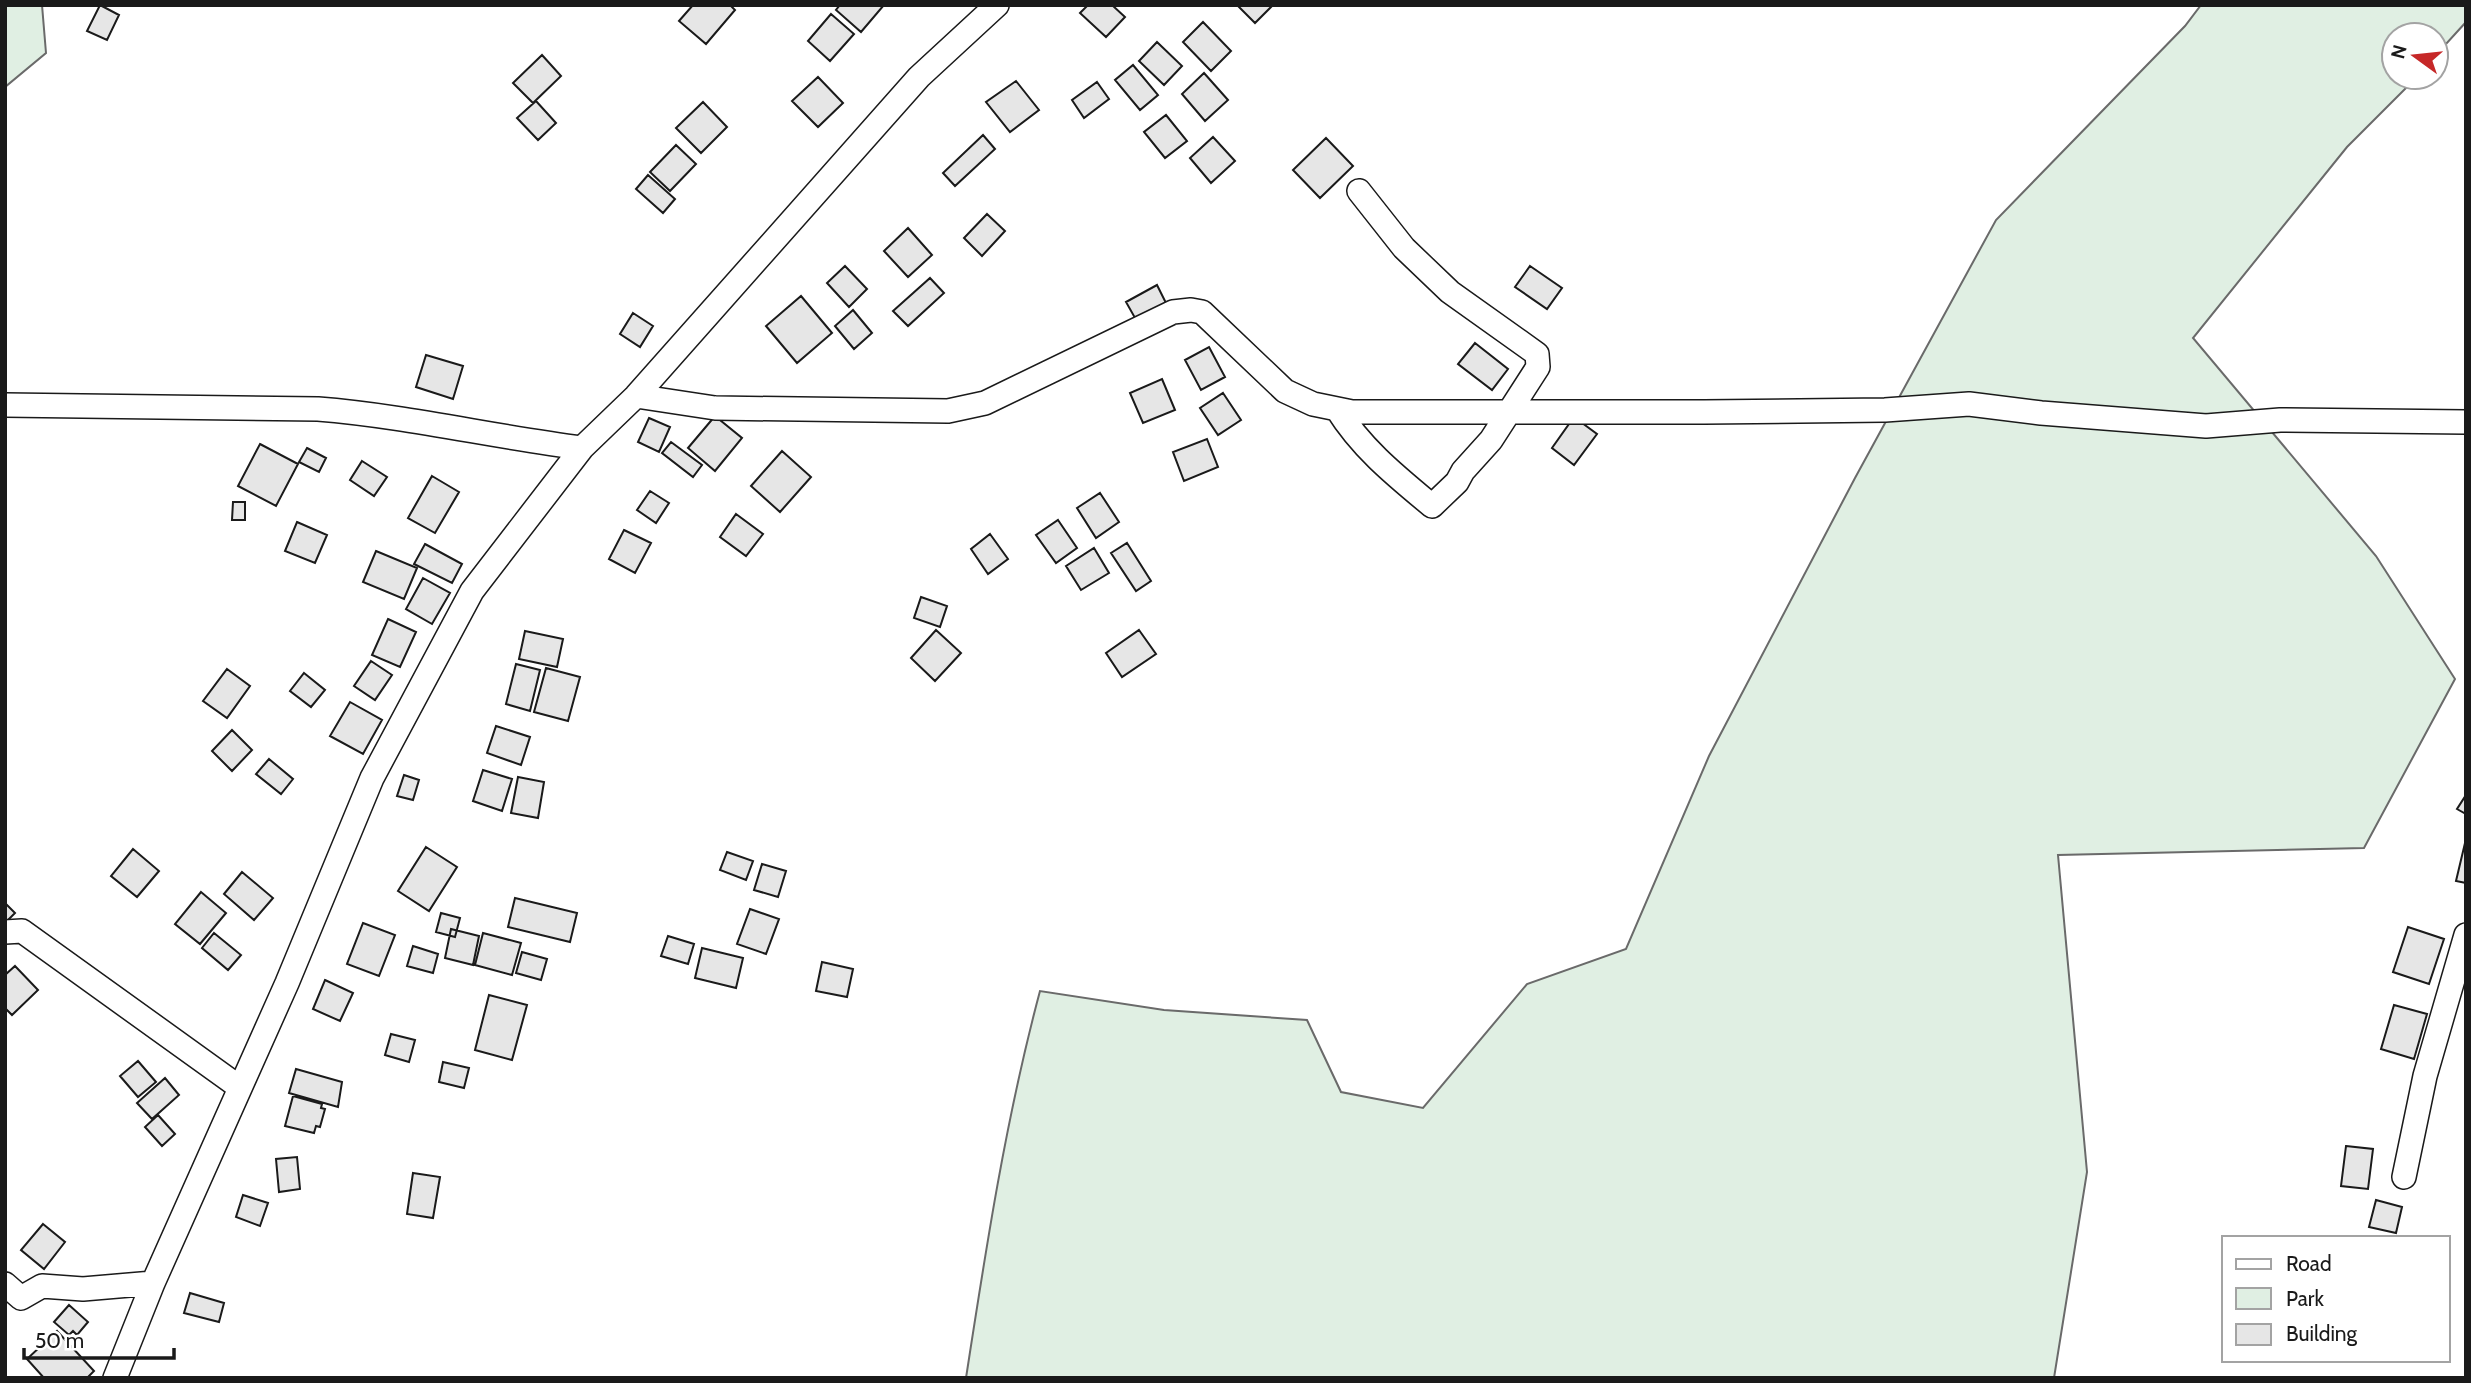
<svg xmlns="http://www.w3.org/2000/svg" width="2471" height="1383" viewBox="0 0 2471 1383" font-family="Cabin,sans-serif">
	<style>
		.green { fill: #e0efe3; stroke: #6a6a6a; stroke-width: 2 }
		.building { fill: #e6e6e6; stroke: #1a1a1a; stroke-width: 2 }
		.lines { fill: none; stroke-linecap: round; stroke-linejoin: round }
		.minor-casing { stroke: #1a1a1a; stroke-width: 26 }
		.minor { stroke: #fff; stroke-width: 23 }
	</style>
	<rect width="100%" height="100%" fill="#fff"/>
	<path class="green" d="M5,5H42L46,53L5,87Z
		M2201,5H2466V22L2436,55V35H2394V77H2417L2347,147L2193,338L2376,556L2455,679L2364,848L2058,855L2087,1172L2054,1378H966C986,1248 1006,1118 1040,991L1164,1010L1307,1020L1341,1092L1423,1108L1527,984L1626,949L1709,756L1855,478L1996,220L2185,26Z"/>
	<path class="building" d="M100,5L119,15L107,40L87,31Z
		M693,5H730L735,10L706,44L679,21Z
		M840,5H884L861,32L836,10Z
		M1088,5H1112L1125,17L1106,37L1080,13Z
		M1237,5H1273L1255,23Z
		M831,14L854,34L830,61L808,41Z
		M1203,22L1231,51L1211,71L1183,42Z
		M1157,42L1182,66L1164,85L1139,61Z
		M542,55L561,76L533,103L513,83Z
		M1133,65L1158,95L1140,110L1115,80Z
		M1204,73L1228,100L1205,121L1182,94Z
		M818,77L843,103L818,127L792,101Z
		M1016,81L1039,110L1010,132L986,102Z
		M1097,82L1109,99L1084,118L1072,100Z
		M536,101L556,123L538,140L517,118Z
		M703,102L727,127L701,153L676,128Z
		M1166,115L1187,141L1165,158L1144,132Z
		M983,135L995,149L955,186L943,173Z
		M1213,137L1235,161L1211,183L1190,158Z
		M1326,138L1353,166L1320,198L1293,170Z
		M676,145L696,164L670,191L650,172Z
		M648,175L675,199L663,213L636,189Z
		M987,214L1005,231L982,256L964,238Z
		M908,228L932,255L908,277L884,251Z
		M845,266L867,289L849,307L827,283Z
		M1530,266L1562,288L1547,309L1515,287Z
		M930,278L944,293L908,326L893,311Z
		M1157,285L1169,309L1139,325L1126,302Z
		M801,296L832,333L797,363L766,326Z
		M853,310L872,333L854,349L835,326Z
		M633,313L653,326L640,347L620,334Z
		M1475,343L1508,369L1492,390L1458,364Z
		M1209,347L1225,377L1201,390L1185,360Z
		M426,355L463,366L453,399L416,387Z
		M1162,379L1175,410L1143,423L1130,393Z
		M1223,393L1241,420L1218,435L1200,408Z
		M715,416L742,438L715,471L688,448Z
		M1574,417L1597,434L1574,465L1552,448Z
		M649,418L670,427L659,452L638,442Z
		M1207,439L1218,467L1184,481L1173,452Z
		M671,442L702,465L693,477L662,453Z
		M260,444L298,464L276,506L238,486Z
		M307,448L326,458L319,472L299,462Z
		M782,451L811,477L780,512L751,486Z
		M362,461L387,477L374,496L350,480Z
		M432,476L459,492L435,533L408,518Z
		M650,491L669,503L656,523L637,510Z
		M1100,493L1119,522L1096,538L1077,508Z
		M233,502H245V520H232Z
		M736,514L763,534L746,556L720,537Z
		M1058,520L1077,548L1056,563L1036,535Z
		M297,522L327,535L315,563L285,551Z
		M624,530L651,543L635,573L609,559Z
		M990,534L1008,559L988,574L971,549Z
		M1127,543L1151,581L1136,591L1111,553Z
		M425,544L462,564L452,583L414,564Z
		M1094,548L1109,573L1081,590L1066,566Z
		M376,551L417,568L404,599L363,582Z
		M423,578L450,593L432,624L406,609Z
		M921,597L947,606L940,627L914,618Z
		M388,619L416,632L400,667L372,655Z
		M936,630L961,653L935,681L911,658Z
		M1139,630L1156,654L1122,677L1106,653Z
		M525,631L563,639L557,667L519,659Z
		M371,661L392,675L375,700L354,686Z
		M516,664L540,670L530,711L506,704Z
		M546,668L580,677L568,721L534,712Z
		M227,669L250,686L227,718L203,701Z
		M304,673L325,690L311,707L290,691Z
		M350,702L382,720L363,754L330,736Z
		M496,726L530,737L521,765L487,753Z
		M232,730L252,750L232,771L212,751Z
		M269,759L293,779L281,794L256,774Z
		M483,770L512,779L502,811L473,801Z
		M404,775L419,780L413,800L397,796Z
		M518,777L544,782L538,818L511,813Z
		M2466,795V814L2457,809Z
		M2465,843H2466V883L2456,881Z
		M426,847L457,867L429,911L398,891Z
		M133,849L159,871L137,897L111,876Z
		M727,852L753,861L746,880L720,870Z
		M762,864L786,871L778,897L754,890Z
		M242,872L273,898L254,920L224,894Z
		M201,892L226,913L200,944L175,924Z
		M515,898L577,913L570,942L508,927Z
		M5,903L15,913L5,923Z
		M750,909L779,919L766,954L737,944Z
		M441,913L460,918L455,937L436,932Z
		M363,923L395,935L379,976L347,964Z
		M2408,927L2444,939L2429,984L2393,972Z
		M451,929L479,936L473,965L445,958Z
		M214,933L241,955L228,970L202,948Z
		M483,933L521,943L512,975L475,965Z
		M668,936L694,944L688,964L661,956Z
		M413,946L438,954L433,973L407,966Z
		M702,948L743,958L736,988L695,978Z
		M522,952L547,959L541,980L516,973Z
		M822,962L853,969L847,997L816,991Z
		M15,966L38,990L12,1015L5,1008V975Z
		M325,980L353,993L340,1021L313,1009Z
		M489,995L527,1005L512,1060L475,1050Z
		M2394,1005L2427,1014L2414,1059L2381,1049Z
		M391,1034L415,1040L409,1062L385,1055Z
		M138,1061L156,1082L138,1097L120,1076Z
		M443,1062L469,1068L464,1088L439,1082Z
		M296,1069L342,1082L338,1107L289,1093Z
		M165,1078L179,1095L152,1119L137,1103Z
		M293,1096L322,1104L321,1108L325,1109L320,1127L316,1126L314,1133L285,1126Z
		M158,1115L175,1134L162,1146L145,1127Z
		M2346,1146L2373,1149L2368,1189L2341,1186Z
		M297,1157L300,1189L279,1192L276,1159Z
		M413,1173L440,1177L433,1218L407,1214Z
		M243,1195L268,1203L260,1226L236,1217Z
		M2376,1200L2402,1207L2396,1233L2369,1227Z
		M43,1224L65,1242L44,1269L21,1250Z
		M190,1293L224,1303L219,1322L184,1313Z
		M69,1305L88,1322L77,1335L73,1331L69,1335L54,1322Z
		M57,1331L94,1371L87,1378H44L27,1359Z"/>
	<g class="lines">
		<defs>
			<path id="minor" d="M636,396L715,408L948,411L985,403L1173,312L1191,310L1202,312L1285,391L1313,404L1352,412H1704L1885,410L1969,404L2041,413L2206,426L2280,420L2466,422
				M5,405L318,409C406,416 494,437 582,448
				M1337,409C1362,449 1396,476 1432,506L1457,482L1463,471L1491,440L1538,367L1537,354L1450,292L1404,248L1359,191
				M5,932L22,931L239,1087
				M2404,1177L2425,1076L2466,935
				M5,1284L21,1298L42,1286L83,1289L153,1283
				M115,1378L153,1283L287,983L372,778L472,591L582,448L636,396L919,77L997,5"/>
		</defs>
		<use href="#minor" class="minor-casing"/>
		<use href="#minor" class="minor"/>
	</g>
	<rect width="2471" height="1383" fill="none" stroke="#1a1a1a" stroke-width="14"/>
	<rect x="2222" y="1236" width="228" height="126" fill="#ffffff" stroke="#a3a3a3" stroke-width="2"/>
	<rect x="2236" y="1259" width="35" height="10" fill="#ffffff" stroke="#a3a3a3" stroke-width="2"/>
	<text x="2286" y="1271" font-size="21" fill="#1a1a1a">Road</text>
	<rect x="2236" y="1288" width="35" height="21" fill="#e0efe3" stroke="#a3a3a3" stroke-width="2"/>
	<text x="2286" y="1306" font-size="21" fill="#1a1a1a">Park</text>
	<rect x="2236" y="1324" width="35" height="21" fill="#e6e6e6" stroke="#a3a3a3" stroke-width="2"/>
	<text x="2286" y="1341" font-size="21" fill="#1a1a1a">Building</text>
	<g transform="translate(2415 56) rotate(285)"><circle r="33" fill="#ffffff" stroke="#a3a3a3" stroke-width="2"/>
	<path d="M0-5L12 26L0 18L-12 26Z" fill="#c62828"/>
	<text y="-10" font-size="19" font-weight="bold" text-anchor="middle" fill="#1a1a1a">N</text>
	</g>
	<path d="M24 1348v10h150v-10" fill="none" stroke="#1a1a1a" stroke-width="3.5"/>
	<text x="35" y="1348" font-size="21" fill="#1a1a1a" stroke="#ffffff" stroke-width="5" paint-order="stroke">50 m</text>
</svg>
